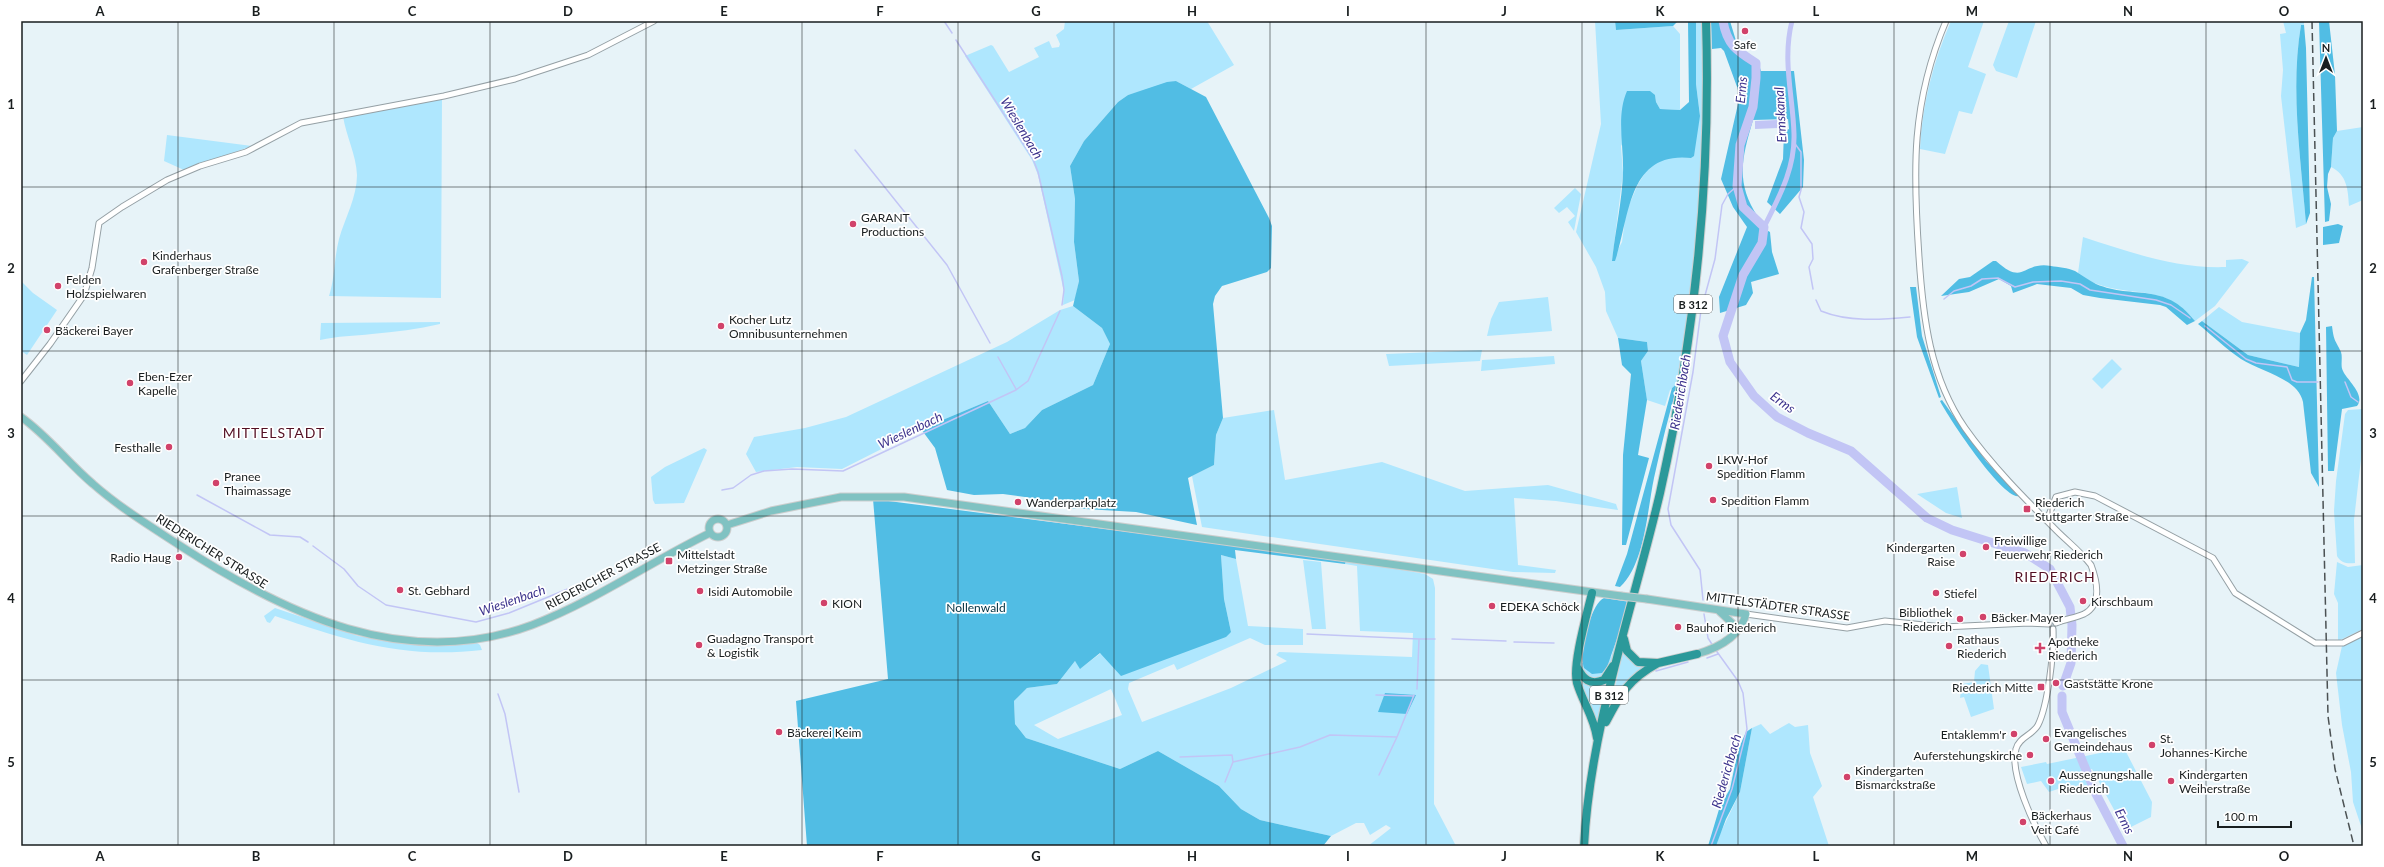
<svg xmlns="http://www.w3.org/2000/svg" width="2384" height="867" viewBox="0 0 2384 867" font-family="Lato,sans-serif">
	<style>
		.green { fill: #afe7fe; fill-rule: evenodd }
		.forest { fill: #51bde4 }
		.water { fill: #c2c5f5 }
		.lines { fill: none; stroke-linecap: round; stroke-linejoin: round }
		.stream { stroke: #c2c5f5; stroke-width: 1.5 }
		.canal { stroke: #c2c5f5; stroke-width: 5 }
		.river { stroke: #c2c5f5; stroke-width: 9 }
		.minor-casing { stroke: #95a0a5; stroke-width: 7 }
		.major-casing { stroke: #cccece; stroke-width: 9 }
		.highway-casing { stroke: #cccece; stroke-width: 10 }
		.minor { stroke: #fff; stroke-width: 5 }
		.major { stroke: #80c2c2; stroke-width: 7 }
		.highway { stroke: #2b999a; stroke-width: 8 }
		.rail { stroke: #4b5153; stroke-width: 1.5; stroke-dasharray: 8 4; stroke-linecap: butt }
		.major-bridge-casing { stroke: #cccece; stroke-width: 9; stroke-linecap: butt }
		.major-bridge { stroke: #80c2c2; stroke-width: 7 }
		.grid { fill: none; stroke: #191e1f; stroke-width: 1; stroke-opacity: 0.55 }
		.poi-dot { fill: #d1426a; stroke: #fff; stroke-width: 1.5 }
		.labels { text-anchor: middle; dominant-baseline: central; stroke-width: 3.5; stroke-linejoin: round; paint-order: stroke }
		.shield { fill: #fff; stroke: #5e6262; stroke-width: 1 }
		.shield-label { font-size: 11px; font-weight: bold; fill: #191e1f }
		.poi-label { font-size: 12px; fill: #191e1f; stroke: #fff; text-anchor: start }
		.street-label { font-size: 12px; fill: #191e1f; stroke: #fff }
		.park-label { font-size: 12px; fill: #003242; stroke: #fff }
		.water-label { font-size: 13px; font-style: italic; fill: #3d348d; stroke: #fff }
		.quarter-label { font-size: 14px; letter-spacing: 1px; fill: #530f23; stroke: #fff }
		.neatline { fill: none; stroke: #191e1f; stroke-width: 1.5 }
		.grid-label { font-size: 13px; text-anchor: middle; font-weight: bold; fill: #191e1f }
	</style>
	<rect width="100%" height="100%" fill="#e7f3f8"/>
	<path class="green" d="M1065,21H1207L1234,65L1191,89L1176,81L1128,95L1118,102L1084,141L1070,166L1075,199L1074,242L1079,281L1075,300L1063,305L1064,292L1038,175L1032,160L965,56L991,45L993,46L1009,72L1039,57L1034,48L1049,41L1052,48L1059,47L1060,44L1056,35L1064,29Z
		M1595,21H1615L1616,30L1673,26L1680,34V110L1660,109L1656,102L1655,95L1621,146L1623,173L1612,261L1622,242L1626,212L1638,184L1649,167L1662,159L1676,156L1691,158L1700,115L1696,84L1695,21H1703C1704,35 1701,49 1702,63C1706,170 1693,276 1678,383L1670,390L1665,406L1647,400L1641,361L1648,351L1647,342L1618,338L1606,311L1605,292L1596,267L1576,232L1601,124Z
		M1951,21H1984L1968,67L1986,74L1972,114L1959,111L1945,154L1920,149C1922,105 1933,62 1951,21Z
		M2009,21H2036L2017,78L1996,71L1993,65Z
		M2283,21H2304V25H2301C2290,90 2301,159 2306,224L2296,228L2281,96L2283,70L2280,34L2286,33Z
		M442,98L441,298L329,296C335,278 334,258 339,239C345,218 357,197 357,175C356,154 346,136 343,116Z
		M2363,127V200L2349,206C2348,189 2347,175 2331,167L2333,138L2337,131Z
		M167,135L252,146L184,170L164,161Z
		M1575,188L1581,194L1574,231L1568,222L1575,216L1567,207L1559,213L1554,208Z
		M2083,237C2129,252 2177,269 2226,267V260L2242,259L2249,262L2215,306L2195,321C2165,283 2135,298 2097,284C2090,282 2084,277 2078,273Z
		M21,281L33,293L57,310L27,355L21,351Z
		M1548,297L1552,331L1487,336L1491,319L1499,302Z
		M1073,306L1102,328L1110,344L1093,385L1042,410L1025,428L1010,434L988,401L921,429L842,469L797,467L756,472L746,454L754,437L805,428L846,417L1007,342L1060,310Z
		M2219,307L2242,322L2300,333L2299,367L2248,355L2202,321Z
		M440,322V324C418,329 395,332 372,334C354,336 338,336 320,340L321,323Z
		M1482,350L1480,361L1389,366L1386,354Z
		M1554,356L1555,364L1481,371L1482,360Z
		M2112,359L2122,369L2102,389L2092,379Z
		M2363,409V442L2354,520L2355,563C2347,564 2341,563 2337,556L2334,511L2336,481L2345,414L2348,410Z
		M1274,410L1285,480L1382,462L1465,491L1548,485L1616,504L1618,510L1556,501L1514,498L1518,565L1556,570L1555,573L1513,572L1202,527L1192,476L1214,465L1216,435L1223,418Z
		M704,448L707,450L684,503L655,504L653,500L651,477L665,467Z
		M1957,487L1962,518L1946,513L1917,494Z
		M1221,555L1236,559L1248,626L1303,629V645H1265L1250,638L1177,670L1174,664L1129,683L1128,689L1142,722L1231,688L1287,661L1276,655L1279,652L1412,657L1413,633L1360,631L1357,566L1345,564L1346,560L1425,574L1433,579L1435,588L1434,804L1456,846H1368L1391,828L1386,825L1370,835L1364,823H1356L1331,836L1260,820L1241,809L1219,786L1158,751L1120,769L1026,738L1015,724L1014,701L1027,688L1057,684L1075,661L1081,668L1101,653L1231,632L1224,599ZM1111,689L1122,715L1058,739L1034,725Z
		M1303,560L1321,562L1326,629H1312Z
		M2337,562L2348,567L2363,565V629L2338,641V603L2334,594Z
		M275,608L358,636L394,642L441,645L477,643L480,645L482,650C403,659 348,641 275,616L270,623L267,622L264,616Z
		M1625,614L1611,666L1603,677L1592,680C1589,678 1584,675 1582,672C1576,663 1587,633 1589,622L1582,663L1611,657Z
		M2363,635V829H2362L2353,802L2351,772L2342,725L2336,673L2342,646Z
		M1623,651L1647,666L1627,681L1616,697H1613Z
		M1981,664L1988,665L1994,709L1971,717L1964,697L1960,698L1962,684L1974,682L1975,671Z
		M1579,678L1608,681L1598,724Z
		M1789,723L1795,727L1808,725L1810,753L1822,786L1813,797L1829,846H1716L1720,834L1740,792L1752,728L1761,724L1770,734Z
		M2124,748L2152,802L2151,817L2125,830L2092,769L2085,771L2091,786L2064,794L2061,788L2049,792L2041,781L2027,784L2021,767L2046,762L2047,764Z"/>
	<path class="forest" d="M1615,21H1678L1673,26L1616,30Z
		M1688,21H1696V84L1700,116L1694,156L1691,158C1627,151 1630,218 1615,261H1612C1615,232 1622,202 1623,173C1624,146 1616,116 1627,91H1650L1655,95L1656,102L1660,109L1680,110L1689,102Z
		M1711,21H1730L1737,44L1758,62L1761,71H1794L1804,160L1803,187L1780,214L1767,202L1783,159L1784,131L1789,129L1788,119L1753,120C1742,158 1735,182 1758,217L1757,225L1770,232L1772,252L1779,274L1751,282L1753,293L1746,305L1720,313L1719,297L1747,227L1733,207L1721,179L1740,95L1724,51L1721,48L1712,49Z
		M2319,21H2329L2335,75L2337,131L2333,138L2331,167L2328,174L2327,187L2331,204L2329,221L2325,222Z
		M2301,25H2304L2306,48L2310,213L2306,224C2301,159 2290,90 2301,25Z
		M1176,81L1206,97L1269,218L1272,226L1271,268L1267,272L1222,286L1215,296L1213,304L1223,418L1216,435L1214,465L1188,478L1197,525L1136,512L1068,508L1046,500L1003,494L974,495L947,490L935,448L921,429L988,401L1010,434L1025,428L1042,410L1093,385L1110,344L1102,328L1073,306L1079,281L1074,242L1075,199L1070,166L1084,141L1118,102L1128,95L1167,82Z
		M2338,224L2343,226L2339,243L2323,245V227Z
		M1993,261H1996C2025,287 2022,261 2051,266C2058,267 2068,268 2075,271C2082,275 2088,280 2096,284C2134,300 2164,281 2195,321L2187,325L2166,307L2160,305L2100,298L2083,295L2071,288L2037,284L2013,293L2011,286L1999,279L1969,292L1941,296L1959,279L1970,277Z
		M2312,277H2314L2319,487L2311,473L2303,402C2298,378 2259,371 2241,359C2226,349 2213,336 2198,324L2202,321L2248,355L2299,367L2300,333L2306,320Z
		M1910,287H1916L1922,336L1941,397L1939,398L1917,337Z
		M2332,326C2334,342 2335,339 2341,352C2343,358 2340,366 2343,371C2347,380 2366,395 2357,406L2342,409L2334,471H2328L2326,327Z
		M1618,338L1647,342L1648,351L1641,361L1647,400L1638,455L1649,458L1626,545H1622L1623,455L1631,374L1622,365Z
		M1678,383C1669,414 1661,446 1654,478C1647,511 1645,564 1620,587L1615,586L1627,554L1672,388Z
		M1942,400L1986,461L2019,496C2003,500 1948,417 1940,401Z
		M873,499L1346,560L1345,564L1235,550L1236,559L1221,555L1224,599L1231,632L1226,637L1121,676L1100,653L1080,669L1075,661L1057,684L1027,688L1014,701L1015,724L1026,738L1120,769L1158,751L1219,786L1241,809L1260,820L1331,836L1323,846H807L796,701L888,679Z
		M1604,598L1630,602L1607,667L1602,673L1592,674L1584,668C1579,655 1590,604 1604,598Z
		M1385,693L1416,695L1407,714L1378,712Z
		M1752,728L1740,792L1726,819L1716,846H1708L1720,806L1730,789L1738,750L1746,732Z"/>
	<path class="water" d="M1777,120L1778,128L1755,129V121Z"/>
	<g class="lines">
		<path class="stream" d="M944,21L952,33
			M956,40L1033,159L1038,172L1062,276L1064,290L1062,305
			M1793,141L1801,152V190L1799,197L1804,212L1801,228L1812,244L1813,259L1809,267L1813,289
			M855,150L947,265L990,343
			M1944,299L1954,291L1971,286L1982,279L1998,278L2015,287L2033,282L2061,281L2080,284L2090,290L2156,300L2171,305L2190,318
			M1816,300L1821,311C1848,322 1880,320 1910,317
			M2205,326L2246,359L2256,363L2287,367L2292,380L2297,382H2318
			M998,357L1016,389
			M2345,382L2351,397L2358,402
			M722,490L733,488L751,475L764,471L792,469L843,471L1016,390L1028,381L1060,311
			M197,495L270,535L300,537L308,542
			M313,546L344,569L358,586L386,605L476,622L509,613L570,588
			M1703,600L1700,570L1671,525L1668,509L1693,372L1701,310L1715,259L1722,205L1728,194L1737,186
			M1704,614L1708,638L1713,646
			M1307,634L1419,639
			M1452,639L1506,641
			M1514,642L1554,643
			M1707,658L1718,654
			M1656,671L1688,662
			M1417,689L1419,639H1435
			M498,694L505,714L519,792
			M1376,695L1414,696
			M1180,757L1232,755L1233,762
			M1379,775L1397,737
			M1225,782L1233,762L1300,747L1330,735L1397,737L1414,695
			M1711,846L1732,789L1747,729L1743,693L1738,681L1715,649"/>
		<path class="canal" d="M1764,227C1779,197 1795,169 1794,134C1793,96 1782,60 1792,21"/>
		<path class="river" d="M1723,21C1727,45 1737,51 1756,63V78L1753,107L1740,145L1737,186L1743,207L1764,227L1762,243L1743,275L1723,336L1730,362L1754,396L1777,417L1808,433L1851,451L1927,518L1952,530L2025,553L2050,569L2070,607L2072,625L2071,663L2063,686
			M2062,696V712L2096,794L2123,846"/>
		<defs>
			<path id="minor" d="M1946,21C1911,103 1913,170 1919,257C1923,318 1930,377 1965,428C1991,465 2025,499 2057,531C2068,542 2081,552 2091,565C2097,581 2103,604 2084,614C2075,618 2065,619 2056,623
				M21,381L50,344L84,295L92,268L99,223L122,207L167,180L200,166L246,152L301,123L444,96L515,79L588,55L654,21
				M2047,520L2056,497L2075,492L2095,496L2213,558L2235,593L2315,643H2343L2363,633
				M1746,614L1847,628L1885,621L1943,627L2029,623L2049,624
				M2046,846C2034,825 2009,773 2016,749C2019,737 2033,735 2038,725C2048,705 2054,652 2053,629"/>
			<path id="major" d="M21,417C48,436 68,463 93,484C119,507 150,526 179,545C285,614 405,672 532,625C595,601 650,562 710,533
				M709 528a9 9 0 1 1 18 0a9 9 0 1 1-18 0Z
				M727,525L771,511L841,497H904L1621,596
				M1647,599L1746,614C1740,637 1718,648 1697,654
				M1718,610L1732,623L1734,631"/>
			<path id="highway" d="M1592,593C1587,614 1572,665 1577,683C1583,703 1594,717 1597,738
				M1624,639L1627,651L1638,662L1658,663L1697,654
				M1577,667C1583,679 1590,686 1604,680L1613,666
				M1606,722C1621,693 1629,679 1658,663
				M1584,846C1590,728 1633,608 1660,493C1695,338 1711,180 1706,21"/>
		</defs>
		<use href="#minor" class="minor-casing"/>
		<use href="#major" class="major-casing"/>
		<use href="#highway" class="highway-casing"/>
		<use href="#minor" class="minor"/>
		<use href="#major" class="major"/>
		<use href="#highway" class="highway"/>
		<path class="rail" d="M2312,21L2328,716L2335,769L2354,846"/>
		<defs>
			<path id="major-bridge" d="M1621,596L1647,599"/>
		</defs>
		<use href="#major-bridge" class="major-bridge-casing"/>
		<use href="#major-bridge" class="major-bridge"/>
	</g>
	<path class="grid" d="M178,21V846M334,21V846M490,21V846M646,21V846M802,21V846M958,21V846M1114,21V846M1270,21V846M1426,21V846M1582,21V846M1738,21V846M1894,21V846M2050,21V846M2206,21V846M21,187H2363M21,351H2363M21,516H2363M21,680H2363"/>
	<g class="poi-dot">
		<circle cx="1745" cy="31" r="4"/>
		<circle cx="853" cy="224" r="4"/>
		<circle cx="144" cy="262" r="4"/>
		<circle cx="58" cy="286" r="4"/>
		<circle cx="721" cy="326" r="4"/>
		<circle cx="47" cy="330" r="4"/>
		<circle cx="130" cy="383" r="4"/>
		<circle cx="169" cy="447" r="4"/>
		<circle cx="1709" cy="466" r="4"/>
		<circle cx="216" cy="483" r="4"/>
		<circle cx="1713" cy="500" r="4"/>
		<circle cx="1018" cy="502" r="4"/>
		<rect x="2023" y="505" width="8" height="8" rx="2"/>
		<circle cx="1986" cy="547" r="4"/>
		<circle cx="1963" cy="554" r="4"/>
		<circle cx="179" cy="557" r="4"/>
		<rect x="665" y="557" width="8" height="8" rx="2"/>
		<circle cx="400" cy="590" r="4"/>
		<circle cx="700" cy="591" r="4"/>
		<circle cx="1936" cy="593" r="4"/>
		<circle cx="2083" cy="601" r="4"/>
		<circle cx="824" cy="603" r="4"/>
		<circle cx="1492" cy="606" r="4"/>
		<circle cx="1983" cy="617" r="4"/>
		<circle cx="1960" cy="619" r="4"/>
		<circle cx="1678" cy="627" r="4"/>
		<circle cx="699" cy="645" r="4"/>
		<circle cx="1949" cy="646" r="4"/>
		<path d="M2038 642h4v4h4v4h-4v4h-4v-4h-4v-4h4z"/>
		<circle cx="2056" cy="683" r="4"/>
		<rect x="2037" y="683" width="8" height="8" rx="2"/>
		<circle cx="779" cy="732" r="4"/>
		<circle cx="2014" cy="734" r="4"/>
		<circle cx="2046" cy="739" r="4"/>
		<circle cx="2152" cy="745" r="4"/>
		<circle cx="2030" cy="755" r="4"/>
		<circle cx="1847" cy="777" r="4"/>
		<circle cx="2051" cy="781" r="4"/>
		<circle cx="2171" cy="781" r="4"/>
		<circle cx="2023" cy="822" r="4"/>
	</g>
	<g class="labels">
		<g class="shield">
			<rect x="1674" y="295" width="38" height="18" rx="3"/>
			<rect x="1590" y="686" width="38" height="18" rx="3"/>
		</g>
		<g class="shield-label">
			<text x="1693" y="304">B 312</text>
			<text x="1609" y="695">B 312</text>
		</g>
		<g class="poi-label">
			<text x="1745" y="44" text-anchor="middle">Safe</text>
			<text x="861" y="217">GARANT<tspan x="861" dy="14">Productions</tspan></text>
			<text x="152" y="255">Kinderhaus<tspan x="152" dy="14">Grafenberger Straße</tspan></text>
			<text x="66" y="279">Felden<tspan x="66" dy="14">Holzspielwaren</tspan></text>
			<text x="729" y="319">Kocher Lutz<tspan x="729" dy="14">Omnibusunternehmen</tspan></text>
			<text x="55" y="330">Bäckerei Bayer</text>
			<text x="138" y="376">Eben-Ezer<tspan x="138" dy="14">Kapelle</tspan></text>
			<text x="161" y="447" text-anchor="end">Festhalle</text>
			<text x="1717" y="459">LKW-Hof<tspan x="1717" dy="14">Spedition Flamm</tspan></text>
			<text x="224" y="476">Pranee<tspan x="224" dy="14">Thaimassage</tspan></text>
			<text x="1721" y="500">Spedition Flamm</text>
			<text x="1026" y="502">Wanderparkplatz</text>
			<text x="2035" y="502">Riederich<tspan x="2035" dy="14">Stuttgarter Straße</tspan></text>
			<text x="1994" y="540">Freiwillige<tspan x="1994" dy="14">Feuerwehr Riederich</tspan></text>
			<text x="1955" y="547" text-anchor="end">Kindergarten<tspan x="1955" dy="14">Raise</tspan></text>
			<text x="677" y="554">Mittelstadt<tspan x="677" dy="14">Metzinger Straße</tspan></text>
			<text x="171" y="557" text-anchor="end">Radio Haug</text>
			<text x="408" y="590">St. Gebhard</text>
			<text x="708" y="591">Isidi Automobile</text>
			<text x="1944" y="593">Stiefel</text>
			<text x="2091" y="601">Kirschbaum</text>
			<text x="832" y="603">KION</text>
			<text x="1500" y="606">EDEKA Schöck</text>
			<text x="1952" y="612" text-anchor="end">Bibliothek<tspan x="1952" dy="14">Riederich</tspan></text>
			<text x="1991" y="617">Bäcker Mayer</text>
			<text x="1686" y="627">Bauhof Riederich</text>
			<text x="707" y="638">Guadagno Transport<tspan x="707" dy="14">&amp; Logistik</tspan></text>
			<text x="1957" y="639">Rathaus<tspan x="1957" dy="14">Riederich</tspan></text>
			<text x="2048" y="641">Apotheke<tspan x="2048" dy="14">Riederich</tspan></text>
			<text x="2064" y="683">Gaststätte Krone</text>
			<text x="2033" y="687" text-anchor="end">Riederich Mitte</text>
			<text x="787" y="732">Bäckerei Keim</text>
			<text x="2054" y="732">Evangelisches<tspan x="2054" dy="14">Gemeindehaus</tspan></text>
			<text x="2006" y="734" text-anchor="end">Entaklemm'r</text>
			<text x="2160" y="738">St.<tspan x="2160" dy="14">Johannes-Kirche</tspan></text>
			<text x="2022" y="755" text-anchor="end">Auferstehungskirche</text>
			<text x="1855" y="770">Kindergarten<tspan x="1855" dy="14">Bismarckstraße</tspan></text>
			<text x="2059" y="774">Aussegnungshalle<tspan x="2059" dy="14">Riederich</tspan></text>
			<text x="2179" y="774">Kindergarten<tspan x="2179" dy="14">Weiherstraße</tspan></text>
			<text x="2031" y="815">Bäckerhaus<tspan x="2031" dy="14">Veit Café</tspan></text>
		</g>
		<g class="street-label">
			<text transform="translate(212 551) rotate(32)">RIEDERICHER STRASSE</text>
			<text transform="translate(603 576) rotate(-28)">RIEDERICHER STRASSE</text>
			<text transform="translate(1778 606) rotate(8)">MITTELSTÄDTER STRASSE</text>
		</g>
		<g class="park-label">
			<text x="976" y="607">Nollenwald</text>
		</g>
		<g class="water-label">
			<text transform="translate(1741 90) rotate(-85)">Erms</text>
			<text transform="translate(1780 115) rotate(-93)">Ermskanal</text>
			<text transform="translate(1022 128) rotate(59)">Wieslenbach</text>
			<text transform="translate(1680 392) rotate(-81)">Riederichbach</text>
			<text transform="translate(1783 402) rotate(36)">Erms</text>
			<text transform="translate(910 430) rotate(-25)">Wieslenbach</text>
			<text transform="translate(512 600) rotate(-19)">Wieslenbach</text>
			<text transform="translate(1726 771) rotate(-74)">Riederichbach</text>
			<text transform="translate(2125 821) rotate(63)">Erms</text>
		</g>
		<g class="quarter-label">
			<text x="274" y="432">MITTELSTADT</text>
			<text x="2055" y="576">RIEDERICH</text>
		</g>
	</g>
	<rect width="2384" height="867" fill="none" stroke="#ffffff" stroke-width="44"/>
	<g transform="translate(2326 58)" stroke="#ffffff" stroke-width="3" paint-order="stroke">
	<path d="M0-3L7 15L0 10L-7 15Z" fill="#191e1f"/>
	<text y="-6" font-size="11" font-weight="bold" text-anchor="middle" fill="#191e1f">N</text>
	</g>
	<path d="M2218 821v6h73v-6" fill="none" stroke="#191e1f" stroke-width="2"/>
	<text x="2224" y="821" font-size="12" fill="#191e1f" stroke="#ffffff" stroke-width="3" paint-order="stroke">100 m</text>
	<rect x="22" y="22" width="2340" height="823" class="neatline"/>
	<g class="grid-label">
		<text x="100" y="16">A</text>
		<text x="256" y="16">B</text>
		<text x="412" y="16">C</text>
		<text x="568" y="16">D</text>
		<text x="724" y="16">E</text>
		<text x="880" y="16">F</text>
		<text x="1036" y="16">G</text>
		<text x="1192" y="16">H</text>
		<text x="1348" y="16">I</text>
		<text x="1504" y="16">J</text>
		<text x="1660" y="16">K</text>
		<text x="1816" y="16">L</text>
		<text x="1972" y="16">M</text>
		<text x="2128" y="16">N</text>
		<text x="2284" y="16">O</text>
		<text x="11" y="109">1</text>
		<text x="2373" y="109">1</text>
		<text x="11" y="273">2</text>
		<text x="2373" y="273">2</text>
		<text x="11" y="438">3</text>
		<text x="2373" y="438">3</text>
		<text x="11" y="603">4</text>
		<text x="2373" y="603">4</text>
		<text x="11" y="767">5</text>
		<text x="2373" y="767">5</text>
		<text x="100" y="861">A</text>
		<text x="256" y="861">B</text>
		<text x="412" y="861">C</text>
		<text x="568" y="861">D</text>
		<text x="724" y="861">E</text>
		<text x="880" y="861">F</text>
		<text x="1036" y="861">G</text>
		<text x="1192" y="861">H</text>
		<text x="1348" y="861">I</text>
		<text x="1504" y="861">J</text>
		<text x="1660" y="861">K</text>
		<text x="1816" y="861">L</text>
		<text x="1972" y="861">M</text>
		<text x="2128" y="861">N</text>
		<text x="2284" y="861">O</text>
	</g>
</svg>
